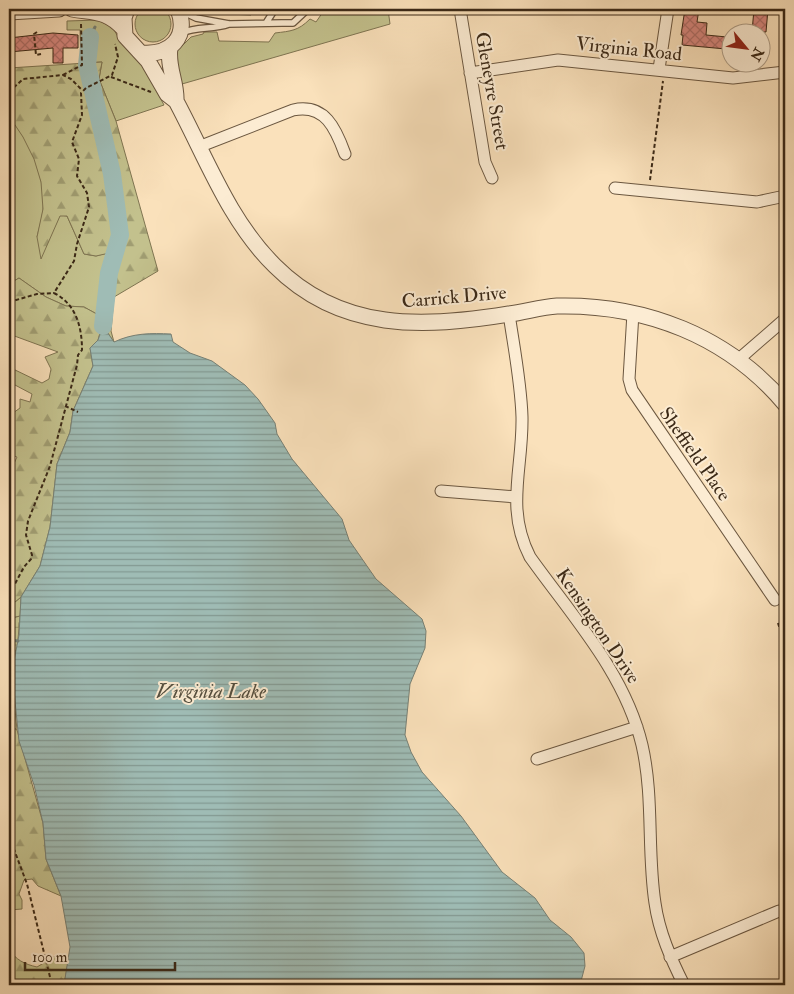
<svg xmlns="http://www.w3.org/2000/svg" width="794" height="994" viewBox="0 0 794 994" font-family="'IM FELL Double Pica',serif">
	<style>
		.green { fill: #c3c18d; stroke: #7f7552 }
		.forest { fill: url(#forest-firs); stroke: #7f7552 }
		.wetland { fill: url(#wetland-marsh); stroke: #7f7552 }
		.water { fill: url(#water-rules); stroke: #778176 }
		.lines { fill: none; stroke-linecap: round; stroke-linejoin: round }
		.stream { stroke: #778176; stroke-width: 3 }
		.river { stroke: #9fbcb5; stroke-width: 18 }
		.building { fill: url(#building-cross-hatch); stroke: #3b2917 }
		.service-casing { stroke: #6b5740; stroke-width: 8 }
		.minor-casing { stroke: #6b5740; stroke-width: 13 }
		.tertiary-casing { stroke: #6b5740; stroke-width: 17 }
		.path { stroke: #3b2917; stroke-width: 2; stroke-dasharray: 4 2.5; stroke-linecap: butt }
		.service { stroke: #fcecd3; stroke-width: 5.5 }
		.minor { stroke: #fcecd3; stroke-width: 11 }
		.tertiary { stroke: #fcecd3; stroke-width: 15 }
		.labels { text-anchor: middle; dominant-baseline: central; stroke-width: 4; stroke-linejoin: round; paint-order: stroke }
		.street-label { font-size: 19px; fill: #3b2917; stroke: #fcecd3 }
		.water-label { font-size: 20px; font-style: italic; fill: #544e3e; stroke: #fcecd3 }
	</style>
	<defs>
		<pattern id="forest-firs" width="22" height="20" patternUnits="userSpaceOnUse" patternTransform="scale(1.25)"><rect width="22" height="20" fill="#c3c18d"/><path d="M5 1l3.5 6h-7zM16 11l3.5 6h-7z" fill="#a09d72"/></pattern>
		<pattern id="wetland-marsh" width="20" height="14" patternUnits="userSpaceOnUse" patternTransform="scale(1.25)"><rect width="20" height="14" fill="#c3c18d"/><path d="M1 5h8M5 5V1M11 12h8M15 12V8" fill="none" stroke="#a09d72"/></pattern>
		<pattern id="water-rules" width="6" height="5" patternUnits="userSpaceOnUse" patternTransform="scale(1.25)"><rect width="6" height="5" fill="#9fbcb5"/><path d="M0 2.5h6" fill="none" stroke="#839992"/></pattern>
		<pattern id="building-cross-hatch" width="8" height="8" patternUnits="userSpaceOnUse" patternTransform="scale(1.25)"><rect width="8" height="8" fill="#d8877f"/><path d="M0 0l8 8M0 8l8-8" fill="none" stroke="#b06e67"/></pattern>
	</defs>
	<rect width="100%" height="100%" fill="#fae1bb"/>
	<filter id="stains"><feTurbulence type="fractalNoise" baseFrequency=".004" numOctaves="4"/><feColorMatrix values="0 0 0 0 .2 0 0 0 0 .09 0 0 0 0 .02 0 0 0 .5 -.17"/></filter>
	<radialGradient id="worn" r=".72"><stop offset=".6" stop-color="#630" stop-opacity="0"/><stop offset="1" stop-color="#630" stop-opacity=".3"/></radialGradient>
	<path class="green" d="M135 24a18 18 0 1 1 36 0a18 18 0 1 1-36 0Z
		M191,9H246L251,15L202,13Z
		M325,9H354L361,13L364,9H388L390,24L182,84L177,67V51L191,37L203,34L204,32H217L219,41L269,42L275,33C291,31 298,31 310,19L316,22Z
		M98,20L112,27L124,46L141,62L164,105L116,121L99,79L102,62L81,63L80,30H67V21Z
		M9,116C30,138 46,179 43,210C42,219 39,228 37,237L47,244L60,215L67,216L84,254L96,256L114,251L106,295L114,297L111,331L114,342L103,326L104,318L84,307L66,306L46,297L19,278L9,284Z
		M21,597L20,616L9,619V607Z
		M9,650L17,651L12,671L9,669Z
		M14,699L17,730L9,725V705Z"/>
	<path class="forest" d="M102,62L99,79L116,121L158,271L114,297L106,295L114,252L96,256L84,254L67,216H60L41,259L37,237L43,209L41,182L34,159L23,137L9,116V68Z
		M19,278L46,297L66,306L84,307L104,318L98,340L90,348L93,366L73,411L70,432L57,464L50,527L40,566L21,597L9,607V469L11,470L17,457L9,454V412L13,413L20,408V399L30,402L32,394L15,385L9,379V367L42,383L49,379L51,369L45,357L58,352L9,334V284Z
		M9,669L12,671L14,699L9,705Z
		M9,725L17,730L43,823L46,859L61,896L38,886L32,879L24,880L19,894L22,900V909L9,910Z
		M9,949C16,960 24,964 37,967L57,955L69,957L64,985H22L9,978Z"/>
	<path class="wetland" d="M20,616L17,651L9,650V619Z"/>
	<path class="water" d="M103,326L114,342C133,333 151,333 171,334L173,342L190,353L212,361L245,385L258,399L275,423L277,434L292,459L342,519L349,540L376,579L422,619L426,631L425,648L410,684L405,735L411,752L422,772L461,816L502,872L535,898L550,920L571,937L584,953L585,966L580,985H64L70,947L61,896L46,859L43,823L34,785L19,741L12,671L19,635L21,597L40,566L50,527L57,464L70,432L73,411L93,366L90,348L98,340Z"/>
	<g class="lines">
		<path class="stream" d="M90,37L95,27
			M9,640L18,641"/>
		<path class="river" d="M90,37L87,65L112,174L120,235L109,273L103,326"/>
	</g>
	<path class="building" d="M685,9H699L697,22L707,23L706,35L727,37L726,49L682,45L683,35H681Z
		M754,9H768L766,32H752Z
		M53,33L78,35V48H63V63H53V48L9,52V38Z"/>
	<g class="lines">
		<defs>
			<path id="service" d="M181,11L196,18L229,24L282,23H293L308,9
				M266,23L275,9
				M182,33C197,26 213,30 229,24"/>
			<path id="minor" d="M460,9L485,162L492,178
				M659,69L668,9
				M470,73L558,60L733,78L785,72
				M201,146L293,110C325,103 336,129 345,154
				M615,188L757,202L785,196
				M633,313L629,379L632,390L775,600
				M509,314C514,348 521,383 522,417C523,469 505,508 530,557C572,616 625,673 642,745C654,797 647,851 655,903C659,932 671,959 684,985
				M739,359L785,319
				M441,491L516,497
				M537,759L637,727
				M670,957L779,911"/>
			<path id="tertiary" d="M72,9C95,13 106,10 124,29
				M127,9L124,18L125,36L148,61L167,94L176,101C206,157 229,221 275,266C341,332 424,328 509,314C525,312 541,307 557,306C645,304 728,336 785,404
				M9,12L59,9
				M170,48C167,67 177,82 176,101
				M142,53C170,55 189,38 178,9"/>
		</defs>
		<use href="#service" class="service-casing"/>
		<use href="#minor" class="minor-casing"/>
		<use href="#tertiary" class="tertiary-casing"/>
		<path class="path" d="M37,32L34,34L36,55L41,54
			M14,35L12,37L14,60
			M63,75L82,65L81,24
			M111,77L151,92
			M9,92L23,79L63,75L71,79L82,90
			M650,180L663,81
			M9,302L37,294L54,293
			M65,406L78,412
			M9,595L24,567L31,559L32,555L26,535L28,521L50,466L77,365L78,355L82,350C82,327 76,304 54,293L74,261L77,244L89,207L87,193L77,176L79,159L72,142L82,115L81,93L86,88L112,75L118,57L115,44
			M778,623L785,646
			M9,704V728
			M9,836L27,884L52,985"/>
		<use href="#service" class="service"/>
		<use href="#minor" class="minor"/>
		<use href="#tertiary" class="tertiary"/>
	</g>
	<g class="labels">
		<g class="street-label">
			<text transform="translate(629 49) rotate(6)">Virginia Road</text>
			<text transform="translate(492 91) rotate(80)">Gleneyre Street</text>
			<text transform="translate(454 297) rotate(-5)">Carrick Drive</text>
			<text transform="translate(695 454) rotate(55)">Sheffield Place</text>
			<text transform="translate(598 626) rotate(56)">Kensington Drive</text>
		</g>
		<g class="water-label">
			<text x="211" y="691">Virginia Lake</text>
		</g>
	</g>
	<rect width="794" height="994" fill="none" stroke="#fae1bb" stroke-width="30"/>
	<rect x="10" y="10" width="774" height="974" fill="none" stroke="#3b2917" stroke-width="2.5"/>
	<rect x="15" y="15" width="764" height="964" fill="none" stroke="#3b2917"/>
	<g transform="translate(746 48) rotate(119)"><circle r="24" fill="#fcecd3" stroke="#af9e88"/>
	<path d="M0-4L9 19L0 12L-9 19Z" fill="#8f2418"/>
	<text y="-8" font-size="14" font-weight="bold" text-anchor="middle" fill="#3b2917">N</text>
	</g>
	<path d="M25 962v8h150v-8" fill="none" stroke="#3b2917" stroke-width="2.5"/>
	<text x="32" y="962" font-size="15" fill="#3b2917" stroke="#fcecd3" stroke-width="4" paint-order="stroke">100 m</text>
	<rect width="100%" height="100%" filter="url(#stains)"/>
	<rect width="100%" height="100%" fill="url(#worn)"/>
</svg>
